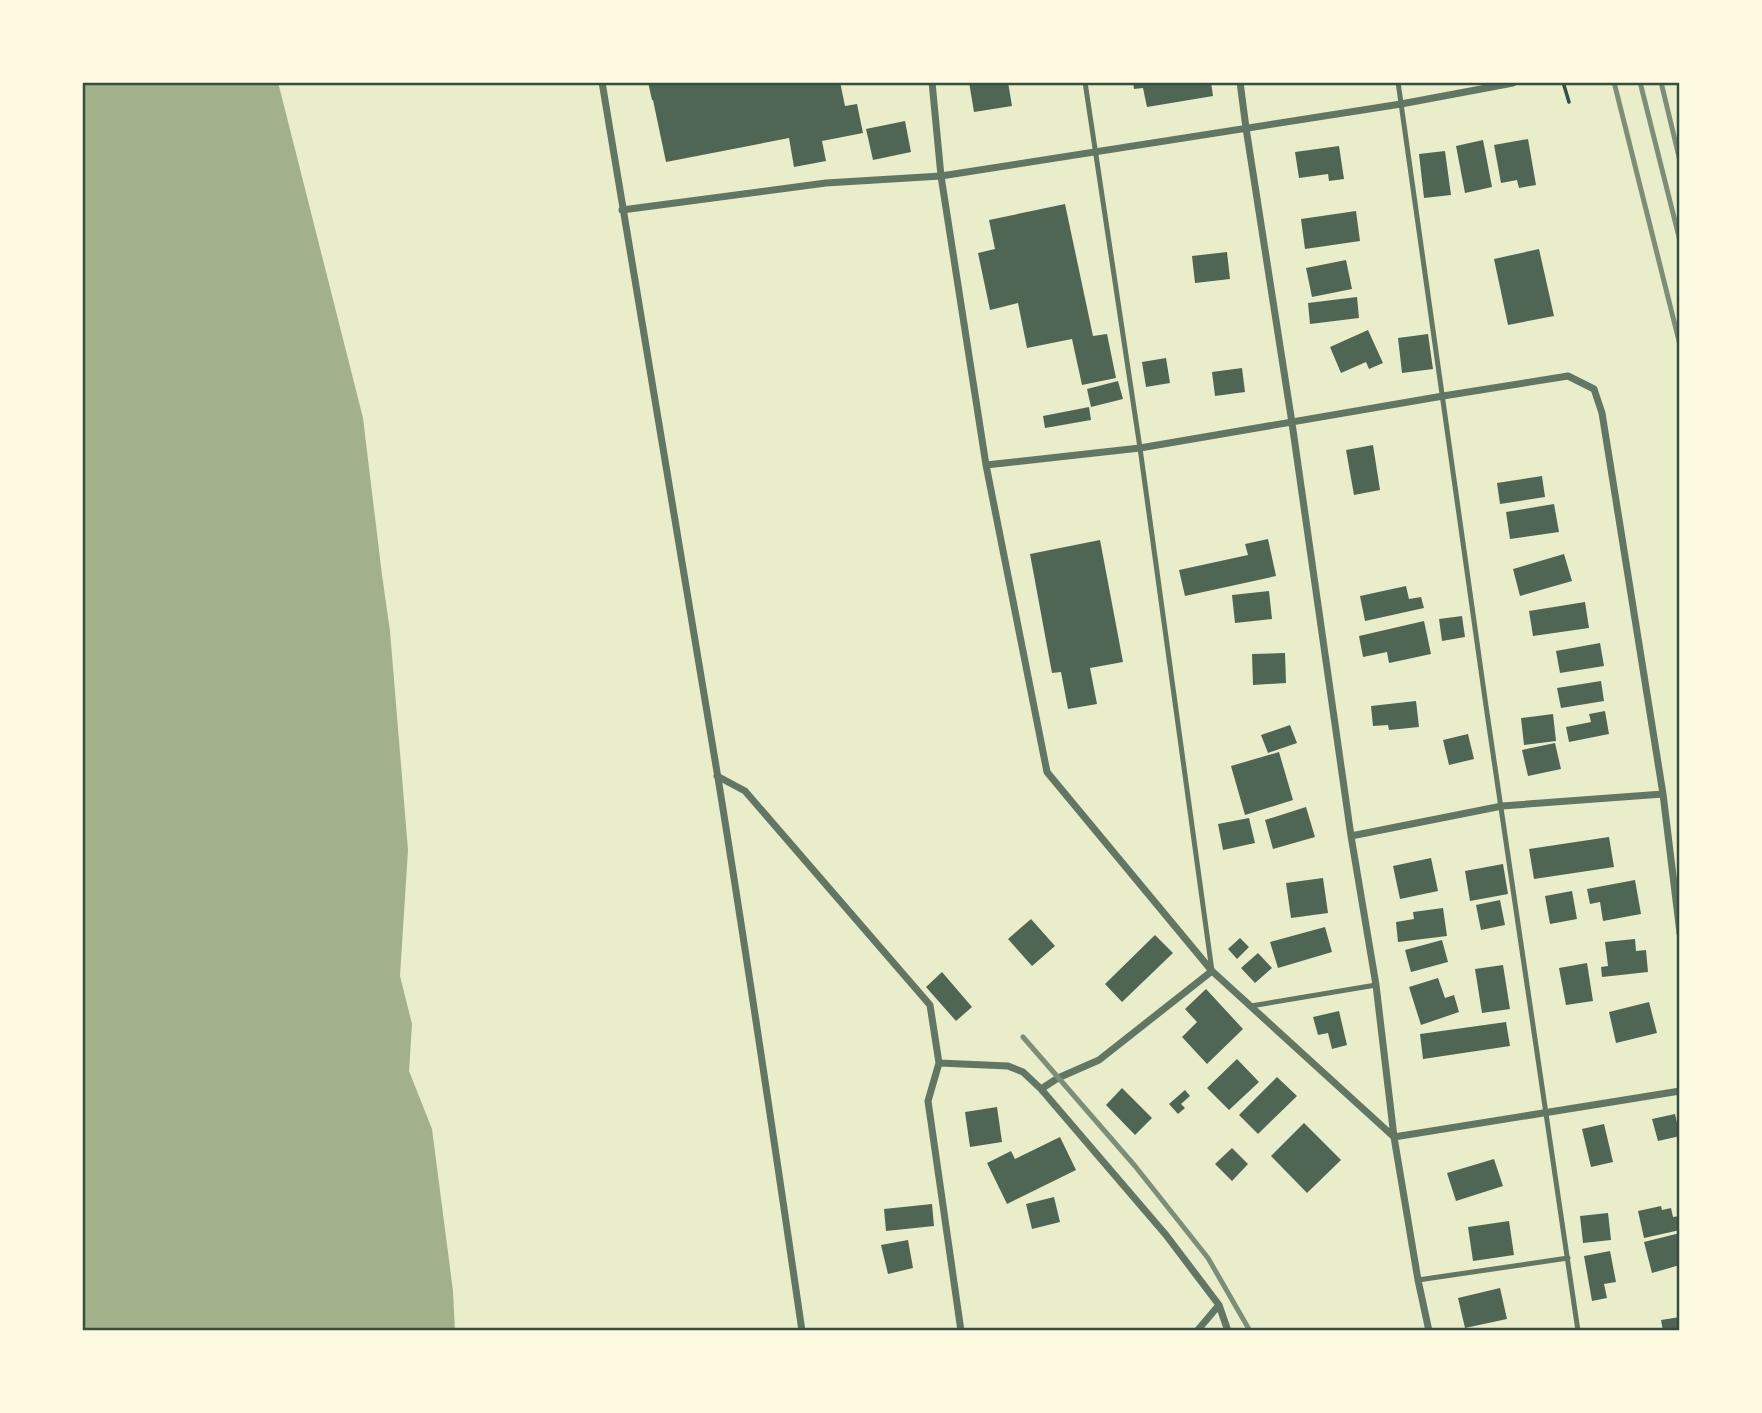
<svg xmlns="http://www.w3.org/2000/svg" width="1762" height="1413" viewBox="0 0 1762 1413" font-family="Quicksand,sans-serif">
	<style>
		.water { fill: #a3b18a }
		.building { fill: #4f6655 }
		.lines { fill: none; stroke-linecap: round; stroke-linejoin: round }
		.path { stroke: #344e41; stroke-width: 3.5 }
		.service { stroke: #617663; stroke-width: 5 }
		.minor { stroke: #617663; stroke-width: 7 }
		.rail { stroke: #7c8e77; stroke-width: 5 }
		.neatline { fill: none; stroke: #344e41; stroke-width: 2.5 }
	</style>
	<rect width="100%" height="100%" fill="#e9edc9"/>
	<path class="water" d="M82,82H278L363,418L382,575L390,631L408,850L400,976L412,1024L409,1071L432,1129L453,1291L455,1331H82Z"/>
	<path class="building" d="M648,82H840L845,106L857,104L863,133L822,141L826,161L794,167L789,138L666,162L653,100H652Z
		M969,82H1008L1012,106L974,112Z
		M1133,82H1211L1213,96L1147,107L1143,88L1134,89Z
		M905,121L911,152L873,160L866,129Z
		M1528,139L1536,185L1519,188L1517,180L1501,183L1494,145Z
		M1483,140L1492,187L1465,193L1456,146Z
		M1339,146L1344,179L1329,181L1328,174L1299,178L1295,152Z
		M1445,151L1451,195L1424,198L1419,154Z
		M1065,204L1093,336L1107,334L1116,378L1082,385L1072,339L1027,348L1018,303L990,310L978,253L995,249L989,220Z
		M1356,211L1360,241L1305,249L1301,219Z
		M1539,249L1554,316L1508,325L1494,259Z
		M1227,252L1230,279L1195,283L1192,256Z
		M1346,260L1352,289L1312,297L1306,268Z
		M1357,297L1359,318L1310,324L1308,303Z
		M1368,330L1383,363L1369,369L1366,362L1341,373L1330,347Z
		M1428,334L1433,369L1402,373L1398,338Z
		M1166,358L1170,383L1146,387L1142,362Z
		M1242,368L1245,392L1215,396L1212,372Z
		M1118,381L1123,399L1091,407L1087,389Z
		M1089,407L1091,420L1045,428L1043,416Z
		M1373,445L1380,490L1354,495L1346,450Z
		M1542,476L1545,497L1500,504L1497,483Z
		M1554,504L1559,532L1510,539L1506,512Z
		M1268,539L1276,576L1185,596L1179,570L1248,555L1245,544Z
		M1100,540L1123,662L1090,668L1097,704L1068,709L1061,672L1052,673L1030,554Z
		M1564,554L1572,581L1520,596L1513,569Z
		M1406,586L1409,599L1421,597L1424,608L1365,621L1360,596Z
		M1269,591L1272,619L1235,623L1232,595Z
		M1585,602L1589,628L1533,636L1529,611Z
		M1462,616L1465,637L1442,641L1439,619Z
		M1424,621L1431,654L1389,663L1387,652L1363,657L1359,636Z
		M1600,643L1604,666L1560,673L1556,651Z
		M1285,653L1286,683L1253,685L1252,654Z
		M1601,681L1604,701L1561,708L1557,688Z
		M1416,701L1419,727L1389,730L1388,725L1373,726L1371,706Z
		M1605,711L1609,734L1569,742L1566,727L1591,722L1589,714Z
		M1553,714L1556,741L1524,745L1521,718Z
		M1290,725L1297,743L1268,753L1261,735Z
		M1468,734L1474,759L1449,765L1443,740Z
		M1555,743L1561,769L1528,776L1522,750Z
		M1279,752L1293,800L1245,815L1231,766Z
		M1306,807L1315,837L1273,849L1265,820Z
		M1249,818L1255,843L1223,850L1218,824Z
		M1609,837L1614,867L1534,879L1529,849Z
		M1431,858L1438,891L1400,899L1393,866Z
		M1503,864L1508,894L1470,901L1465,871Z
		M1323,878L1328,913L1291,918L1286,883Z
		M1635,880L1641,914L1603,921L1600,902L1590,904L1587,889Z
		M1572,891L1577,919L1550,924L1545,896Z
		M1500,900L1505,925L1481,930L1476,905Z
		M1443,908L1447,936L1398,942L1396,922L1414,919L1413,912Z
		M1031,919L1055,946L1032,966L1008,939Z
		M1325,927L1332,952L1278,968L1270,942Z
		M1155,935L1173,953L1122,1002L1105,984Z
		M1240,938L1249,947L1237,959L1228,949Z
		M1635,939L1636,951L1646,950L1648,972L1602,977L1601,967L1608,966L1605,942Z
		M1442,940L1448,962L1411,972L1405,950Z
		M1258,953L1272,968L1255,983L1241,968Z
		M1587,963L1593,1001L1566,1005L1559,968Z
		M1503,965L1510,1009L1482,1013L1475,969Z
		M942,972L972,1007L956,1021L926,987Z
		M1438,978L1445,998L1454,995L1459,1012L1421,1025L1409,987Z
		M1206,989L1243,1029L1207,1064L1182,1037L1197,1022L1185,1009Z
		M1649,1002L1657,1033L1616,1043L1609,1012Z
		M1339,1011L1347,1045L1332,1049L1328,1033L1318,1035L1313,1017Z
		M1506,1022L1510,1046L1423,1059L1420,1034Z
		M1237,1059L1259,1082L1229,1110L1207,1088Z
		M1277,1077L1297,1096L1258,1134L1239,1115Z
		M1122,1088L1152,1118L1135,1135L1106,1105Z
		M1185,1090L1190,1096L1181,1104L1185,1108L1178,1114L1169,1104Z
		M997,1107L1002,1142L970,1147L965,1112Z
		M1675,1114L1680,1136L1658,1141L1652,1119Z
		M1304,1123L1341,1160L1307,1193L1271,1156Z
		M1604,1124L1613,1162L1591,1167L1582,1129Z
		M1060,1137L1076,1170L1007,1204L987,1163L1011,1151L1015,1159Z
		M1232,1148L1248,1164L1232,1181L1215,1164Z
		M1494,1159L1503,1186L1456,1201L1447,1173Z
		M1054,1197L1060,1222L1032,1229L1026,1204Z
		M932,1204L934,1226L886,1231L884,1209Z
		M1661,1206L1662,1210L1671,1208L1673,1217L1680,1216V1230L1644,1238L1638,1211Z
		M1608,1213L1611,1240L1583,1243L1580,1216Z
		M1509,1221L1514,1255L1473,1261L1468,1227Z
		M1680,1233V1265L1652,1273L1644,1242Z
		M908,1240L913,1268L888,1274L881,1245Z
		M1610,1251L1616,1282L1604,1284L1607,1298L1592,1301L1584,1256Z
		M1500,1288L1507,1319L1465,1328L1458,1298Z
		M1680,1317V1331H1663L1661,1320Z"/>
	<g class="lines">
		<path class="path" d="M1563,82L1569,102"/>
		<path class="service" d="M1085,82L1140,448L1212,971
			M1398,82L1486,706L1578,1331
			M1251,1006L1376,985
			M1418,1280L1568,1258"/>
		<path class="minor" d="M602,82C639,315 680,546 718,778C748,962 775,1146 802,1331
			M932,82L941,176L986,465L1047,772L1212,971L1394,1137L1680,1091
			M1240,82L1246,128L1292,423L1351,836L1376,985L1394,1137L1418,1280L1429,1331
			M622,210L826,183L941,176L1401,104L1513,83
			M986,465L1140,448L1443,396L1568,376L1594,389L1602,413L1663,794L1680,933
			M717,776L745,791L930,1005L939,1063L928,1101L961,1331
			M1351,836L1502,806L1663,794
			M939,1063L1008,1066L1023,1072L1041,1089L1058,1078L1099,1060L1212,971
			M1041,1089L1166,1235L1219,1305L1197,1331
			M1219,1305L1228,1331"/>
		<path class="rail" d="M1614,82L1680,345
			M1640,82L1680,241
			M1661,82L1680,161
			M1023,1037L1135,1166L1208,1258L1250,1331"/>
	</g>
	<rect width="1762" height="1413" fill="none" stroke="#fefae0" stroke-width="168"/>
	<rect x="84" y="84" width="1594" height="1245" class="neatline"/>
</svg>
